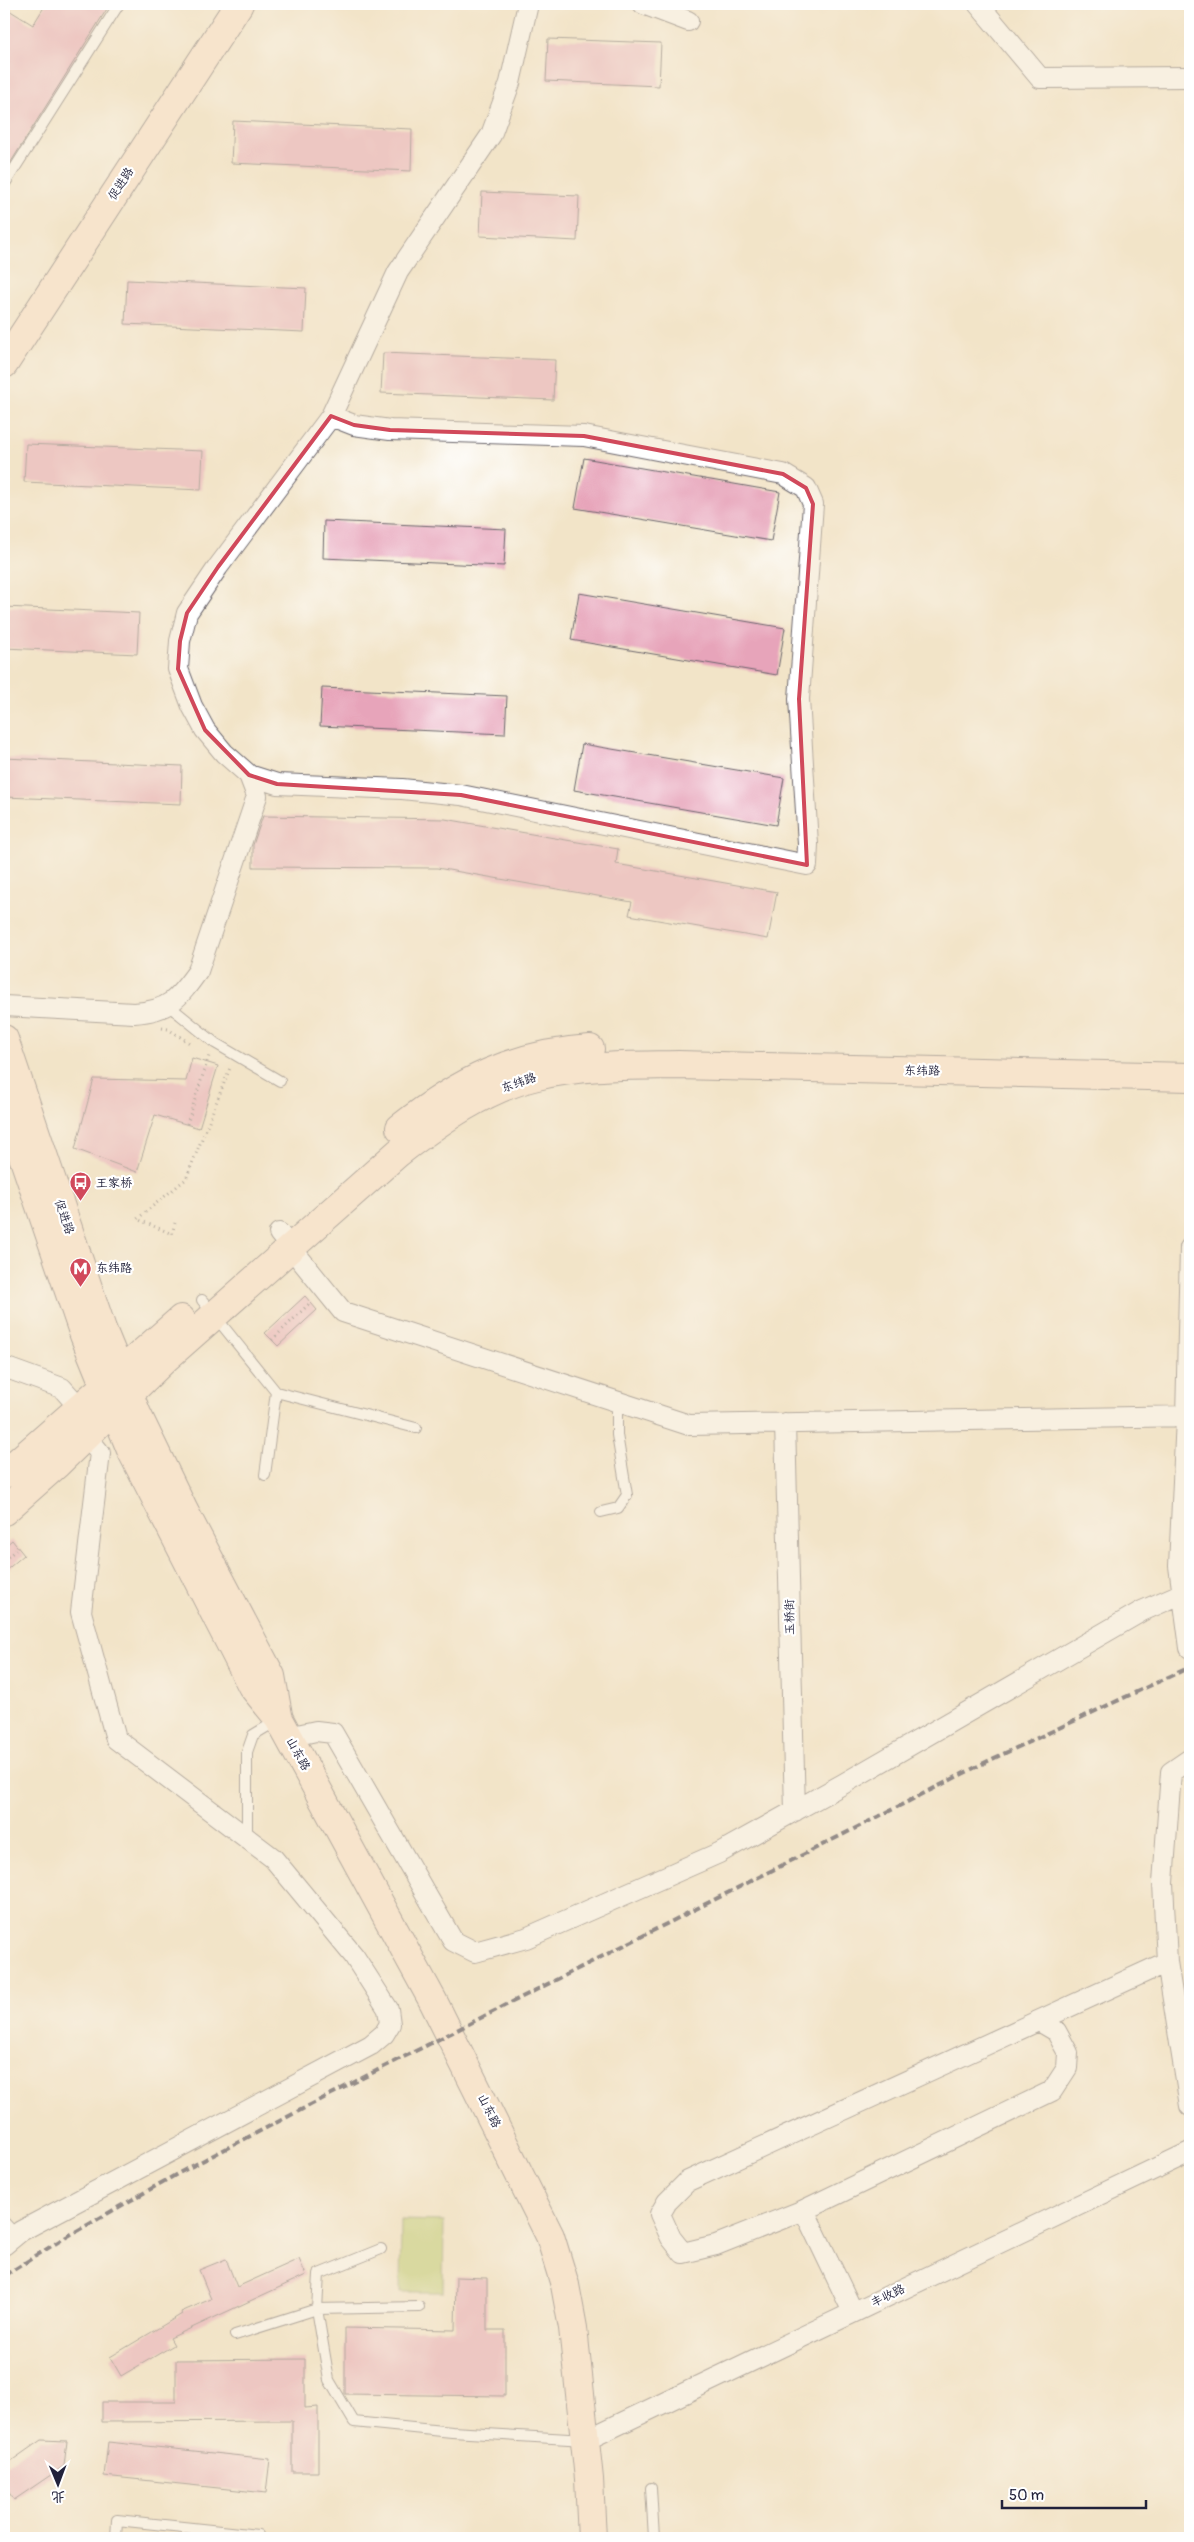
<svg xmlns="http://www.w3.org/2000/svg" width="1194" height="2542" viewBox="0 0 1194 2542" font-family="Pangolin,'LXGW WenKai TC',sans-serif">
	<style>
		.garden { fill: #bbcc6f; stroke: #6e7755 }
		.building { fill: #e7a4ba }
		.lines { fill: none; stroke-linecap: round; stroke-linejoin: round }
		.lane-casing { stroke: #6b666c; stroke-width: 12 }
		.street-casing { stroke: #6b666c; stroke-width: 22 }
		.secondary-casing { stroke: #6b666c; stroke-width: 30 }
		.path { stroke: #6b666c; stroke-width: 3; stroke-dasharray: 1 4; stroke-linecap: butt }
		.lane { stroke: #fff; stroke-width: 10 }
		.street { stroke: #fff; stroke-width: 20 }
		.secondary { stroke: #fde4d1; stroke-width: 28 }
		.rail { stroke: #22223b; stroke-width: 4; stroke-dasharray: 8 4; stroke-linecap: butt }
		.marked { fill: none; stroke: #d1495b; stroke-width: 4; stroke-linejoin: round }
		.labels { text-anchor: middle; dominant-baseline: central; stroke-width: 4.5; stroke-linejoin: round; paint-order: stroke }
		.street-label { font-size: 12px; fill: #22223b; stroke: #fff }
		.poi-label { font-size: 12px; fill: #22223b; stroke: #fff; text-anchor: start }
	</style>
	<rect width="100%" height="100%" fill="#fff"/>
	<filter id="ink" filterUnits="userSpaceOnUse"><feTurbulence type="fractalNoise" baseFrequency=".02" numOctaves="2"/><feDisplacementMap in="SourceGraphic" scale="10" xChannelSelector="R" yChannelSelector="G"/><feConvolveMatrix kernelMatrix="1 2 1 2 8 2 1 2 1" color-interpolation-filters="sRGB"/></filter>
	<filter id="wash" filterUnits="userSpaceOnUse"><feTurbulence type="fractalNoise" baseFrequency=".0096" numOctaves="4" result="noise"/><feDisplacementMap in="SourceGraphic" scale="20" xChannelSelector="R" yChannelSelector="G"/><feGaussianBlur stdDeviation="1.12" result="paint"/><feColorMatrix in="noise" values="0 0 0 0 0 0 0 0 0 0 0 0 0 0 0 0 0 1.4 0 .05"/><feComposite in="paint" operator="in"/></filter>
	<g filter="url(#wash)">
		<rect width="100%" height="100%" fill="#f2e4c8"/>
		<path class="garden" d="M401,2220L444,2221L443,2292H400Z"/>
		<g id="blocks">
			<path class="building" d="M46,4H110L4,173V71L9,62L4,58V7L33,25Z
				M548,39L661,43L659,86L546,81Z
				M233,121L412,129L411,171L231,163Z
				M482,192L579,196L577,241L480,236Z
				M127,280L306,288L304,332L125,324Z
				M383,353L555,360L553,400L381,393Z
				M26,444L203,451L201,490L24,482Z
				M584,458L780,492L771,541L575,508Z
				M324,521L506,529L504,566L323,558Z
				M579,593L785,628L777,675L571,640Z
				M4,607L139,613L137,654L4,648Z
				M322,688L507,696L505,734L320,726Z
				M582,744L784,778L776,825L574,790Z
				M4,758L182,766L181,804L4,797Z
				M263,816L445,819L618,849L616,864L777,892L768,939L629,915L632,902L437,868L253,867V845Z
				M192,1058L218,1066L199,1128L155,1115L137,1172L75,1149L94,1079L186,1081Z
				M305,1296L317,1310L278,1346L265,1333Z
				M12,1540L24,1555L4,1572V1547Z
				M226,2259L237,2287L299,2259L306,2275L170,2338L174,2345L121,2376L110,2357L182,2314L181,2312L211,2299L199,2270Z
				M456,2277L487,2278V2330H505V2396L345,2394V2328L455,2330Z
				M305,2359V2408L318,2407V2472H292V2421L102,2422V2402H176V2360Z
				M41,2440L67,2441L64,2466L14,2500L4,2485V2466Z
				M108,2442L270,2459L266,2493L104,2476Z"/>
		</g>
	</g>
	<g filter="url(#ink)">
		<use href="#blocks" fill-opacity="0" stroke="#6b666c" stroke-width="1"/>
		<g class="lines">
			<defs>
				<path id="lane" d="M4,185L119,4
					M168,1005L215,1043L280,1081
					M202,1300L276,1392L416,1428
					M265,1475L276,1392
					M601,1512L618,1508L627,1495L617,1435V1401
					M247,1838V1752L253,1735L278,1720
					M4,2222L16,2235
					M381,2249L319,2274L317,2309L419,2307
					M235,2335L317,2309L329,2380L354,2422L452,2432L585,2440
					M651,2488L654,2538
					M116,2538L117,2520L258,2535"/>
				<path id="street" d="M643,4L688,21
					M978,4L1040,78L1190,77
					M331,416L354,425L390,430L584,436L783,474L806,488L813,504L799,699L808,844L807,865L461,795L402,789L277,784L249,775L224,753L205,730L192,706L178,669L180,641L187,613L218,567L331,416L398,272L491,135L510,83L528,4
					M4,1006L134,1013C169,1011 178,999 198,971L257,796L249,775
					M279,1233L343,1312L689,1425L1190,1416
					M1190,1248L1186,1418L1179,1566L1190,1648
					M4,1367L62,1388L80,1408
					M785,1423L795,1811
					M288,1737L316,1731L333,1733L453,1941L475,1952L526,1938L719,1853L843,1784L1142,1611L1183,1593
					M1190,1759L1171,1772L1163,1883L1167,1962L1190,2106
					M1039,2021L1056,2031L1068,2053L1067,2068L1052,2091L804,2210L716,2245L683,2253L671,2238L660,2214L667,2202L688,2181L1167,1962
					M804,2210L853,2312
					M4,2245L21,2231L371,2045L384,2034L390,2024L388,2009L354,1956L273,1858L116,1739L81,1612L100,1453L86,1436
					M586,2440L1190,2152"/>
				<path id="secondary" d="M4,364L239,4
					M4,1039L102,1329L137,1414L184,1511L271,1676L278,1715
					M4,1101L84,1335L131,1450L252,1686L279,1719L433,2001L550,2236L565,2285L573,2328L589,2479L592,2538
					M400,1128C459,1081 514,1054 590,1049
					M4,1474L181,1319
					M4,1511L57,1464L166,1358L398,1153C440,1121 485,1088 537,1076C583,1065 631,1066 678,1065L1190,1077"/>
			</defs>
			<use href="#lane" class="lane-casing"/>
			<use href="#street" class="street-casing"/>
			<use href="#secondary" class="secondary-casing"/>
			<path class="path" d="M162,1028L168,1029L191,1044
				M187,1124L209,1056
				M175,1223L172,1234L137,1219L186,1179L230,1068
				M272,1340L310,1303
				M4,1560L18,1548"/>
			<use href="#lane" class="lane"/>
			<use href="#street" class="street"/>
			<use href="#secondary" class="secondary"/>
			<path class="rail" d="M4,2276L61,2240L177,2174L376,2071L988,1761L1190,1667"/>
		</g>
	</g>
	<path d="M0 0H1194V2542H0ZM331,416L354,425L390,430L584,436L783,474L806,488L813,504L799,699L807,865L461,795L277,784L249,775L205,730L178,669L180,641L187,613L218,567Z" fill="#f2e4c8" fill-opacity=".55" fill-rule="evenodd"/>
	<path class="marked" d="M331,416L354,425L390,430L584,436L783,474L806,488L813,504L799,699L807,865L461,795L277,784L249,775L205,730L178,669L180,641L187,613L218,567Z"/>
	<defs>
		<symbol id="bus-pin" viewBox="-11 -11 22 30"><path d="M0 17L-7.5 6A9.5 9.5 0 1 1 7.5 6Z" fill="#d1495b" stroke="#fff"/><path d="M-5-6H5V4H4V6H2V4H-2V6H-4V4H-5ZM-3.5-4V0h7V-4ZM-3.5 1.2v1.5H-2V1.2ZM2 1.2v1.5H3.5V1.2Z" fill="#fff"/></symbol>
		<symbol id="metro-pin" viewBox="-11 -11 22 30"><path d="M0 17L-7.5 6A9.5 9.5 0 1 1 7.5 6Z" fill="#d1495b" stroke="#fff"/><path d="M-5.5 5V-5H-3L0 0L3-5H5.5V5H3V-.5L0 4L-3-.5V5Z" fill="#fff"/></symbol>
	</defs>
	<g fill-rule="evenodd">
		<use href="#bus-pin" x="68" y="1170" width="25" height="34"/>
		<use href="#metro-pin" x="68" y="1256" width="25" height="34"/>
	</g>
	<g class="labels">
		<g class="street-label">
			<text transform="translate(121 184) rotate(-57)">促进路</text>
			<text transform="translate(922 1071) rotate(1)">东纬路</text>
			<text transform="translate(519 1083) rotate(-19)">东纬路</text>
			<text transform="translate(64 1217) rotate(71)">促进路</text>
			<text transform="translate(790 1617) rotate(-91)">玉桥街</text>
			<text transform="translate(298 1754) rotate(61)">山东路</text>
			<text transform="translate(489 2111) rotate(63)">山东路</text>
			<text transform="translate(888 2296) rotate(-26)">丰收路</text>
		</g>
		<g class="poi-label">
			<text x="96" y="1183">王家桥</text>
			<text x="96" y="1268">东纬路</text>
		</g>
	</g>
	<rect width="1194" height="2542" fill="none" stroke="#fff" stroke-width="20"/>
	<g transform="translate(58 2484) rotate(179)" stroke="#ffffff" stroke-width="4" paint-order="stroke">
	<path d="M0-4L9 19L0 12L-9 19Z" fill="#22223b"/>
	<text y="-8" font-size="14" font-weight="bold" text-anchor="middle" fill="#22223b">北</text>
	</g>
	<path d="M1002 2500v8h144v-8" fill="none" stroke="#22223b" stroke-width="2.5"/>
	<text x="1009" y="2500" font-size="15" fill="#22223b" stroke="#ffffff" stroke-width="4" paint-order="stroke">50 m</text>
</svg>
